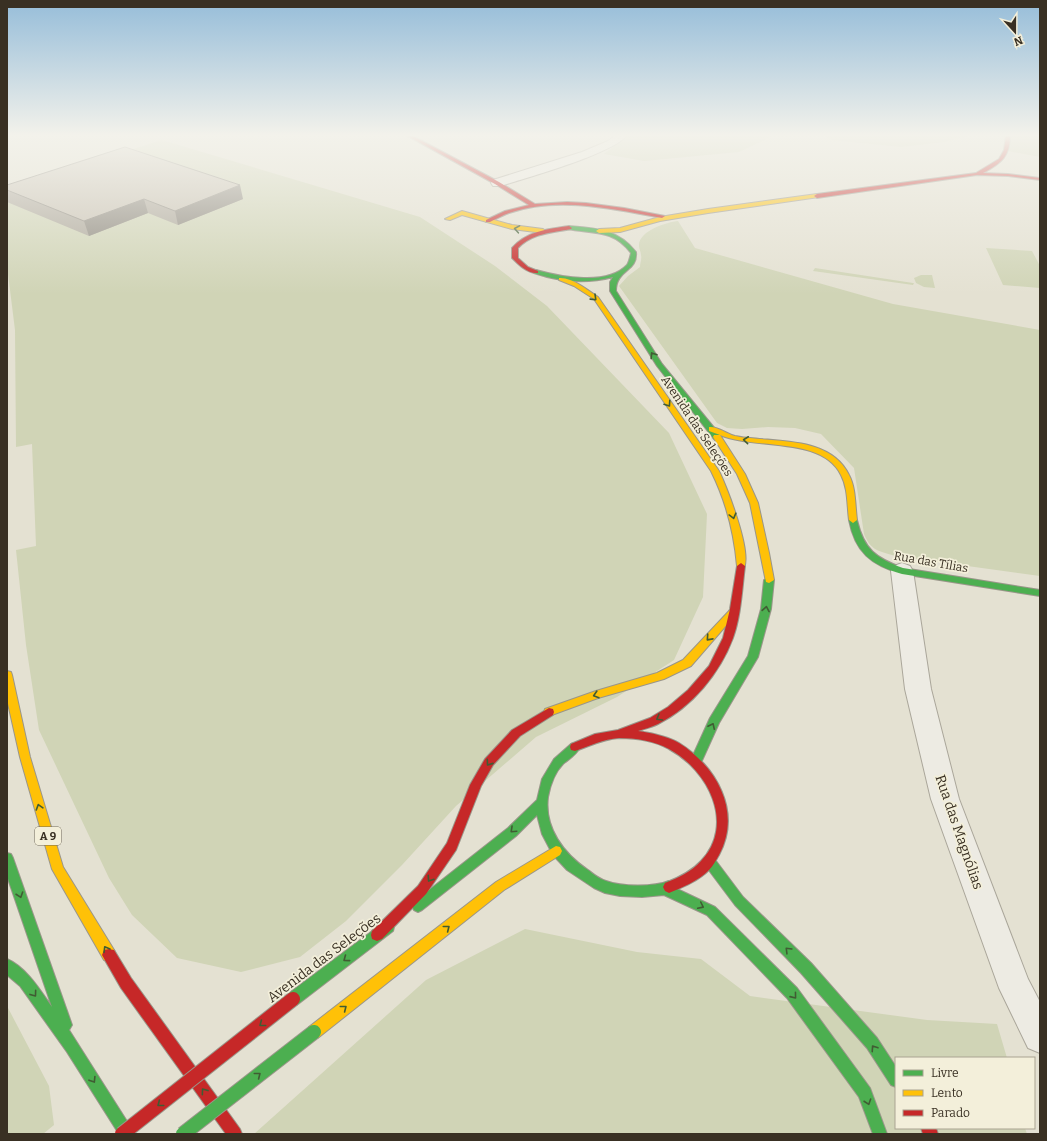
<svg xmlns="http://www.w3.org/2000/svg" width="1047" height="1141" viewBox="0 0 1047 1141" font-family="Bitter,serif">
	<style>
		.green { fill: #d0d4b6 }
		.lines { fill: none; stroke-linecap: round; stroke-linejoin: round }
		.street-casing { stroke: #aaa69a; stroke-width: 2 }
		.fast-casing { stroke: #9a968a; stroke-width: 2 }
		.slow-casing { stroke: #9a968a; stroke-width: 2 }
		.jam-casing { stroke: #9a968a; stroke-width: 2 }
		.street { fill: #edebe3; fill-rule: evenodd }
		.fast { fill: #4caf50; fill-rule: evenodd }
		.slow { fill: #ffc107; fill-rule: evenodd }
		.jam { fill: #c62828; fill-rule: evenodd }
		.fast-bridge-casing { stroke: #9a968a; stroke-width: 16; stroke-linecap: butt }
		.jam-bridge-casing { stroke: #9a968a; stroke-width: 16; stroke-linecap: butt }
		.fast-bridge { stroke: #4caf50; stroke-width: 14 }
		.jam-bridge { stroke: #c62828; stroke-width: 14 }
		.wall { fill: #aca69a }
		.shaded-wall { fill: #8c877d }
		.building { fill: #c8c1b3; stroke: #8c877d }
		.oneway { stroke: #405c33 }
		.labels { text-anchor: middle; dominant-baseline: central; stroke-width: 3.5; stroke-linejoin: round; paint-order: stroke }
		.shield { fill: #f3efda; stroke: #71695a; stroke-width: 1 }
		.shield-label { font-size: 11px; font-weight: bold; fill: #393023 }
		.street-label { font-size: 12px; fill: #393023; stroke: #f3efda }
		.near-street-label { font-size: 14px; fill: #393023; stroke: #f3efda }
	</style>
	<rect width="100%" height="100%" fill="#e4e1d2"/>
	<path class="green" d="M628,135H775L739,152L644,161L604,154Z
		M823,135H972L944,142L901,147L832,140Z
		M1008,135H1040V157L1008,151Z
		M162,140L420,217L495,266L547,306L669,433L707,514L703,597L674,660L617,697L536,737L456,806L402,865L346,921L300,957L241,972L177,958L132,915L109,878L39,730L26,645L16,550L36,546L32,444L16,447L15,330L7,266V189Z
		M678,221L695,248L893,304L1040,330V576L895,556C879,551 871,551 864,534L854,468L821,434L795,428L768,427L742,429L727,428L717,423L619,286L628,276L640,267C640,263 642,259 641,255C641,252 639,249 639,246C638,231 667,222 678,221Z
		M986,248L1032,251L1040,266V288L1003,285Z
		M815,268L913,283H914L913,285L813,271Z
		M921,275H932L935,288L924,287L916,283L914,278Z
		M525,929L637,952L701,959L750,996L927,1020L997,1024L1007,1058H896V1128H1025L1027,1134H254L426,980Z
		M7,1006L49,1086L54,1125L43,1134H7Z"/>
	<g class="lines">
		<defs>
			<path id="street" d="M616,135H627C613,154 528,177 501,186H493L491,183L493,180L582,152L608,141Z
				M902,563L910,566L913,571L931,689L959,799L1028,979L1040,1002V1053L1028,1048L999,988L931,799L905,689L891,571L894,566Z"/>
			<path id="fast" d="M569,226C596,228 618,229 636,252C638,272 616,269 616,291L662,364L720,435V439H714L657,366L610,291V282L613,277C587,284 560,282 534,273V271L536,270C561,277 607,286 627,265C629,262 630,257 631,253C613,229 593,234 567,229L566,228Z
				M853,517L857,520C864,550 876,558 903,568L1040,590V596L902,574C871,565 855,552 849,520Z
				M769,577L774,580L771,609L758,657L719,723L700,765L696,767L692,765L690,762L710,718L748,656L761,609L764,580Z
				M575,743L579,744L580,747C577,754 569,759 563,764C555,772 550,786 548,797C544,828 564,854 588,870C593,874 599,879 606,881C622,887 654,887 669,881L673,883L675,888L715,907L797,988L870,1088L887,1134H873L859,1097L787,998L707,915L664,895L642,897L620,896L605,893L594,888L567,870L553,855L542,834L537,815L516,836L422,910L418,912L414,910L412,906L414,902L508,828L537,800L542,779L554,759L571,744Z
				M7,853L11,854L13,858L72,1025L69,1030L135,1134H119L67,1052L20,986L7,975V959C27,968 40,990 52,1007L7,876Z
				M709,855L713,857L743,897L811,963L877,1038L896,1067V1087L891,1085L867,1048L801,973L735,905L705,865L703,861L705,857Z
				M388,921L393,923L394,927L393,931L298,1004L293,1006L288,1004L286,999L288,994L383,923Z"/>
			<path id="slow" d="M817,194L819,195V197L708,213L660,221L620,232L599,233L596,231L599,229L620,228L660,217L708,209Z
				M462,211L512,225L543,229L546,231L543,233L512,229L462,215L450,220L445,219Z
				M559,278C572,277 587,290 598,297L719,471C727,488 752,551 744,568L741,569L737,566C734,532 726,501 711,471L594,299L574,286L559,280Z
				M709,427C717,426 727,434 735,436C740,437 745,438 750,438C784,442 832,439 849,475C856,488 855,505 857,520L853,523L849,520C847,505 848,488 841,475C822,436 755,450 720,435L745,474L758,503L769,553L774,580L769,583L766,582L750,503L737,474L713,437L714,435H720L709,431Z
				M733,609L736,610L738,612L736,614L691,666L664,679L598,698L549,716L545,715L544,712L545,709L596,691L657,673L683,660L730,610Z
				M7,671L11,672L12,675L30,757L63,867L114,950L116,955L114,960L109,961L104,960L52,869L20,757L7,699Z
				M556,846L560,847L562,851L560,855L504,890L319,1037L314,1039L309,1037L307,1032L309,1027L496,882Z"/>
			<path id="jam" d="M406,135H411L499,182L535,204L567,202L586,203L624,208L665,216L662,218C613,209 558,196 509,213C503,215 496,219 490,222H486V220L505,211L529,205L495,184Z
				M1006,135H1010C1010,156 1002,163 983,173L1008,174L1040,178V180L1008,176L977,175L817,198L814,196L817,194L976,173L999,159L1004,150Z
				M569,226L572,228L571,229C551,233 533,233 518,248V258L528,267L538,271V273C528,274 519,265 512,258V248C527,231 548,229 569,226Z
				M741,563L745,566C742,590 741,616 733,638C720,673 692,707 658,724C652,727 644,729 638,731C651,733 667,736 679,743C717,767 742,812 719,855C716,860 713,866 709,870C698,881 683,887 669,893L665,891L663,887L665,883C678,878 691,872 701,861C736,824 708,770 669,749C655,741 635,738 619,738C603,739 590,746 575,751L571,750L570,747L571,744L595,734L618,730L650,718L668,707L688,690L709,666L723,638L730,609L737,566Z
				M549,708L553,709L554,712L553,715L520,736L493,765L481,786L456,850L426,894L382,939L377,941L372,939L371,935L372,931L418,886L447,843L470,785L485,759L512,730Z
				M109,949L114,950L131,978L240,1129L242,1134H226L121,988L102,955L104,950Z
				M921,1128H936L938,1134H923Z"/>
		</defs>
		<use href="#street" class="street-casing"/>
		<use href="#fast" class="fast-casing"/>
		<use href="#slow" class="slow-casing"/>
		<use href="#jam" class="jam-casing"/>
		<use href="#street" class="street"/>
		<use href="#fast" class="fast"/>
		<use href="#slow" class="slow"/>
		<use href="#jam" class="jam"/>
		<defs>
			<path id="fast-bridge" d="M183,1134L314,1032"/>
			<path id="jam-bridge" d="M122,1134L293,999"/>
		</defs>
		<use href="#fast-bridge" class="fast-bridge-casing"/>
		<use href="#jam-bridge" class="jam-bridge-casing"/>
		<use href="#fast-bridge" class="fast-bridge"/>
		<use href="#jam-bridge" class="jam-bridge"/>
	</g>
	<path class="wall" d="M7,185L243,199L178,225L148,213L89,236L7,202Z"/>
	<path class="shaded-wall" d="M240,185L243,199L178,225L175,211Z
		M144,199L148,213L89,236L84,221Z"/>
	<path class="building" d="M125,147L240,185L175,211L144,199L84,221L7,190V185Z"/>
	<defs><path id="oneway-chevron" d="M-2-3.5L2.5 0L-2 3.5" fill="none" stroke-width="1.6" stroke-linecap="round" stroke-linejoin="round"/></defs>
	<g class="oneway">
		<use href="#oneway-chevron" transform="translate(517 229) rotate(-170)"/>
		<use href="#oneway-chevron" transform="translate(594 298) rotate(44)"/>
		<use href="#oneway-chevron" transform="translate(653 355) rotate(-123)"/>
		<use href="#oneway-chevron" transform="translate(668 404) rotate(56)"/>
		<use href="#oneway-chevron" transform="translate(746 440) rotate(-174)"/>
		<use href="#oneway-chevron" transform="translate(733 516) rotate(75)"/>
		<use href="#oneway-chevron" transform="translate(766 609) rotate(-80)"/>
		<use href="#oneway-chevron" transform="translate(709 638) rotate(132)"/>
		<use href="#oneway-chevron" transform="translate(596 695) rotate(163)"/>
		<use href="#oneway-chevron" transform="translate(659 718) rotate(150)"/>
		<use href="#oneway-chevron" transform="translate(712 726) rotate(-65)"/>
		<use href="#oneway-chevron" transform="translate(489 763) rotate(125)"/>
		<use href="#oneway-chevron" transform="translate(39 807) rotate(-107)"/>
		<use href="#oneway-chevron" transform="translate(513 830) rotate(137)"/>
		<use href="#oneway-chevron" transform="translate(430 879) rotate(124)"/>
		<use href="#oneway-chevron" transform="translate(20 895) rotate(71)"/>
		<use href="#oneway-chevron" transform="translate(701 906) rotate(26)"/>
		<use href="#oneway-chevron" transform="translate(447 928) rotate(-38)"/>
		<use href="#oneway-chevron" transform="translate(106 949) rotate(-121)"/>
		<use href="#oneway-chevron" transform="translate(788 950) rotate(-135)"/>
		<use href="#oneway-chevron" transform="translate(346 959) rotate(143)"/>
		<use href="#oneway-chevron" transform="translate(34 994) rotate(54)"/>
		<use href="#oneway-chevron" transform="translate(794 996) rotate(51)"/>
		<use href="#oneway-chevron" transform="translate(344 1008) rotate(-38)"/>
		<use href="#oneway-chevron" transform="translate(262 1024) rotate(142)"/>
		<use href="#oneway-chevron" transform="translate(874 1048) rotate(-124)"/>
		<use href="#oneway-chevron" transform="translate(258 1075) rotate(-38)"/>
		<use href="#oneway-chevron" transform="translate(93 1080) rotate(58)"/>
		<use href="#oneway-chevron" transform="translate(204 1091) rotate(-126)"/>
		<use href="#oneway-chevron" transform="translate(868 1102) rotate(71)"/>
		<use href="#oneway-chevron" transform="translate(160 1104) rotate(142)"/>
	</g>
	<linearGradient id="sky" x2="0" y2="1"><stop stop-color="#96bdd9"/><stop offset="0.46" stop-color="#f3f2eb"/><stop offset="1" stop-color="#f3f2eb" stop-opacity="0"/></linearGradient>
	<rect width="1047" height="294" fill="url(#sky)"/>
	<g class="labels">
		<rect class="shield" x="35" y="827" width="26" height="18" rx="3"/>
		<g class="shield-label">
			<text x="48" y="836">A 9</text>
		</g>
		<g class="street-label">
			<text transform="translate(697 426) rotate(56)">Avenida das Seleções</text>
			<text transform="translate(931 562) rotate(10)">Rua das Tílias</text>
		</g>
		<g class="near-street-label">
			<text transform="translate(959 832) rotate(71)">Rua das Magnólias</text>
			<text transform="translate(324 958) rotate(-37)">Avenida das Seleções</text>
		</g>
	</g>
	<rect width="1047" height="1141" fill="none" stroke="#393023" stroke-width="16"/>
	<rect x="895" y="1057" width="140" height="72" fill="#f3efda" stroke="#a9a391"/>
	<rect x="903" y="1070" width="20" height="6" fill="#4caf50" stroke="#a9a391"/>
	<text x="931" y="1077" font-size="12" fill="#393023">Livre</text>
	<rect x="903" y="1090" width="20" height="6" fill="#ffc107" stroke="#a9a391"/>
	<text x="931" y="1097" font-size="12" fill="#393023">Lento</text>
	<rect x="903" y="1110" width="20" height="6" fill="#c62828" stroke="#a9a391"/>
	<text x="931" y="1117" font-size="12" fill="#393023">Parado</text>
	<g transform="translate(1015 32) rotate(159)" stroke="#f3efda" stroke-width="3" paint-order="stroke">
	<path d="M0-3L7 15L0 10L-7 15Z" fill="#393023"/>
	<text y="-6" font-size="11" font-weight="bold" text-anchor="middle" fill="#393023">N</text>
	</g>
</svg>
